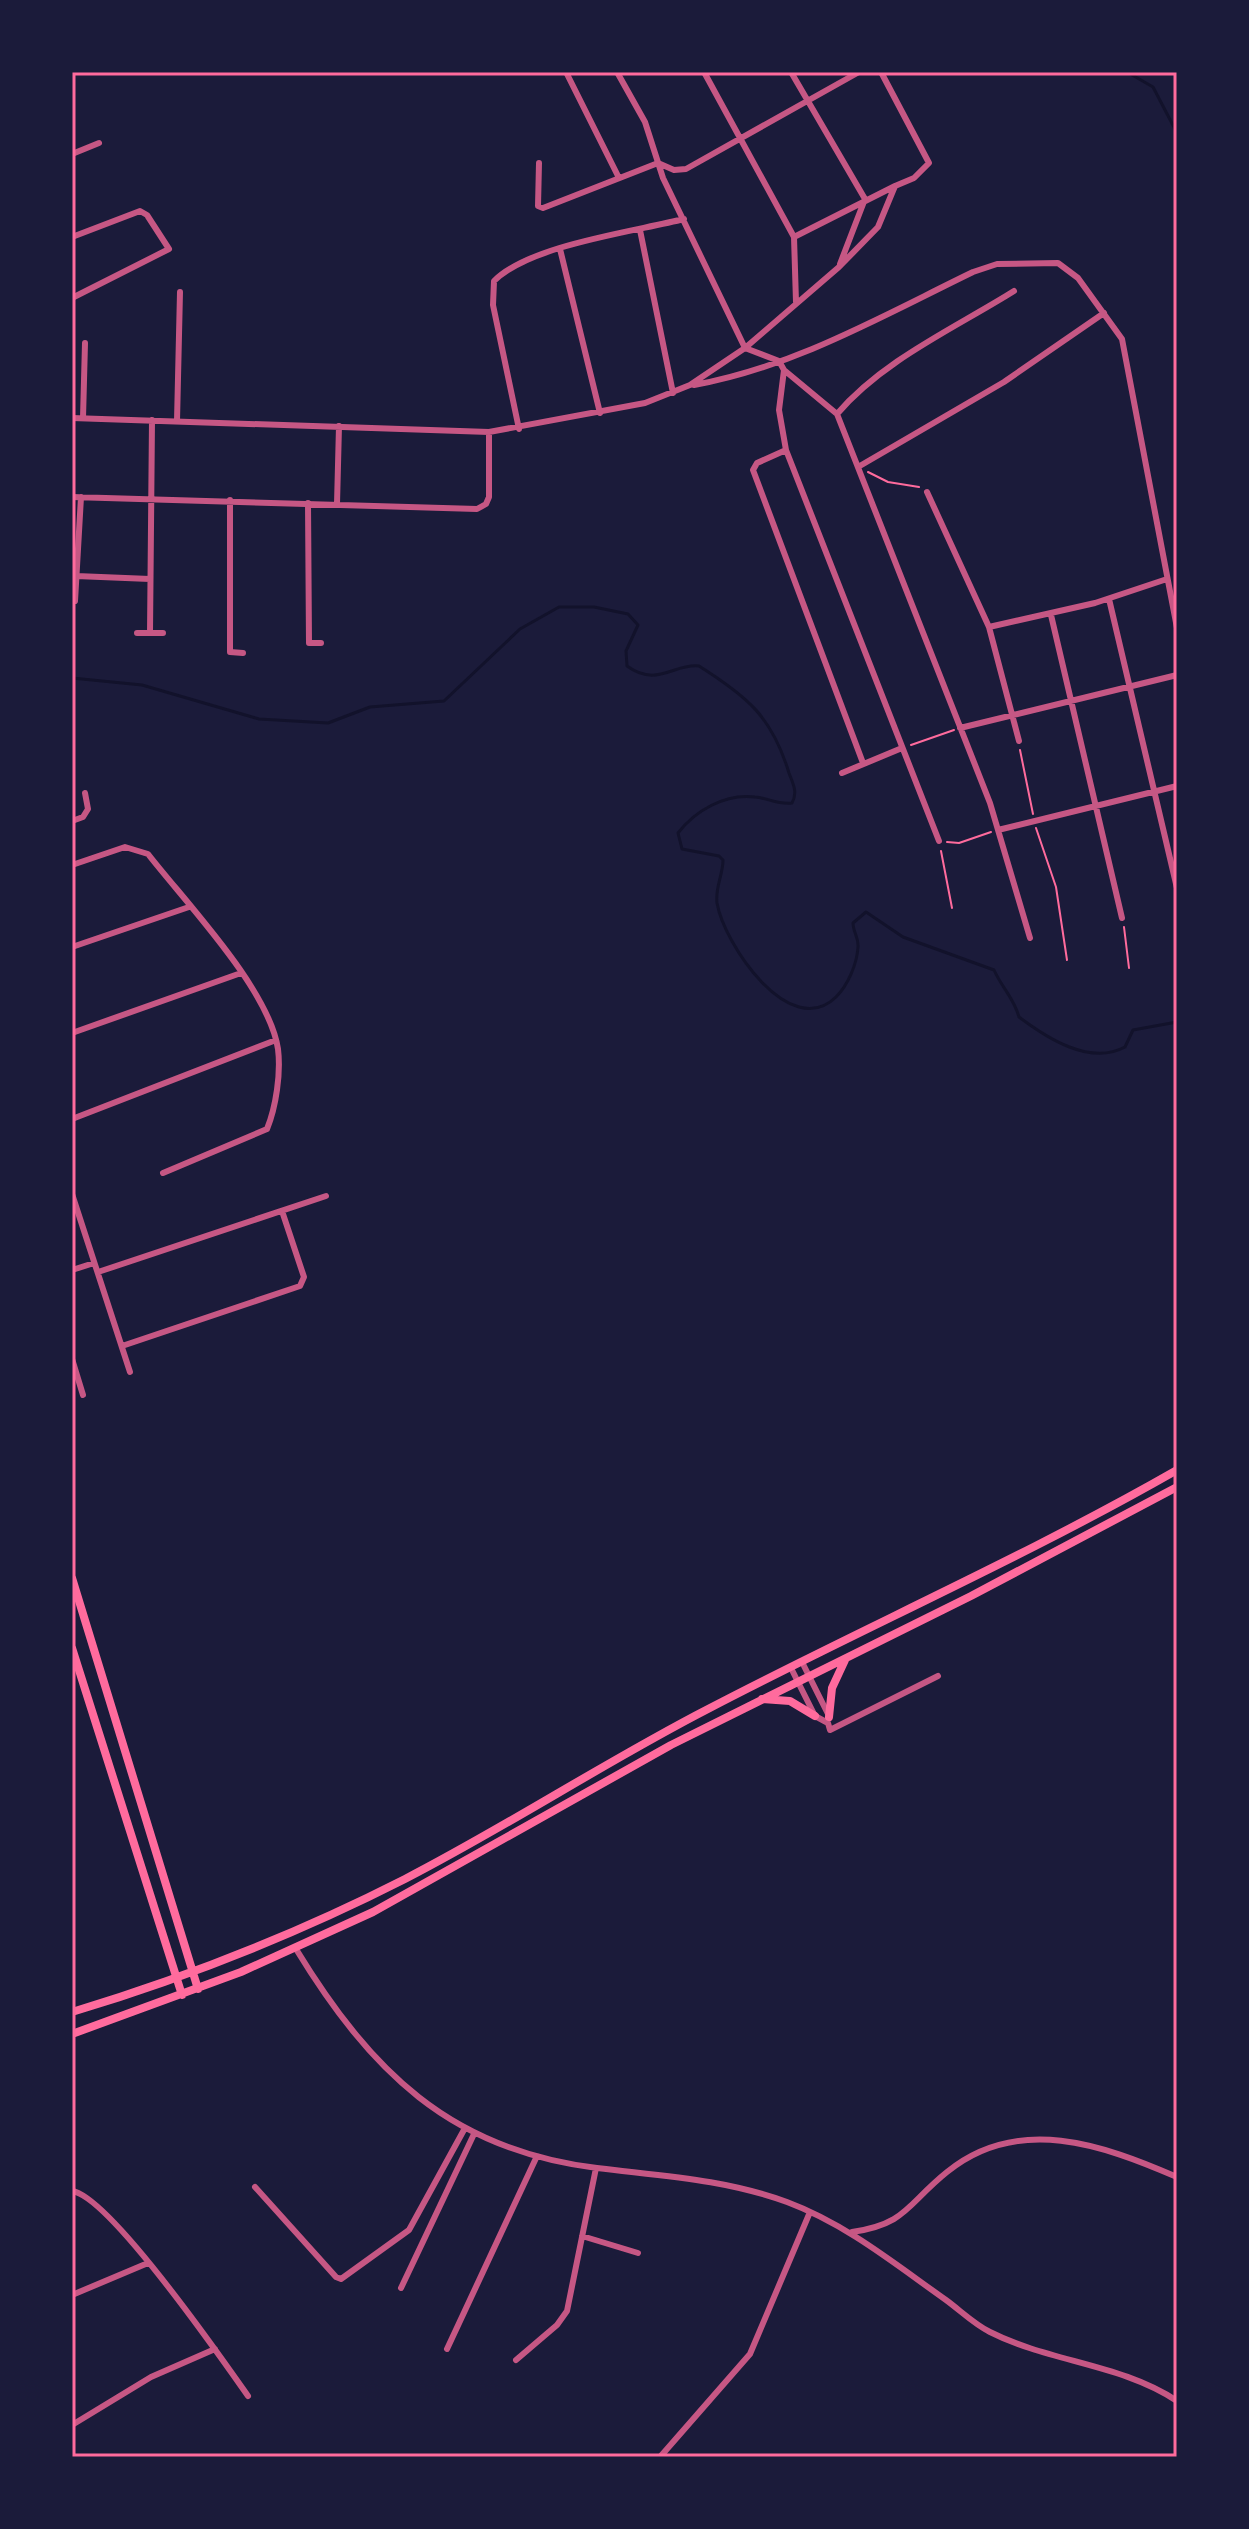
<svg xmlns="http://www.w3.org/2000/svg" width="1249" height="2529" viewBox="0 0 1249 2529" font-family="'Libre Baskerville',serif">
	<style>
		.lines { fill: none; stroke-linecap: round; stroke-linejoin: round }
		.stream { stroke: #12122b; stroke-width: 3 }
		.path { stroke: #ff6b9d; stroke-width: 2 }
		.minor { stroke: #c65784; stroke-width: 6 }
		.secondary { stroke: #ff6b9d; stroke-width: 8 }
		.neatline { fill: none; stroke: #ff6b9d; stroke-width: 3 }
	</style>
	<rect width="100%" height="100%" fill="#1b1b3a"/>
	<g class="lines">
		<path class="stream" d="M1127,72L1153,87L1177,133
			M72,678L142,685L259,719L328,723L370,707L444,701L520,629L559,607H594L628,614L638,625L626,651L627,666C657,688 674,663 699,666C748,697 772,717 789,773C793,784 798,792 792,803C778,805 768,798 755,797C725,793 695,811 678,833L682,849L719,856L723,860C723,875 715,887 717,903C724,944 790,1042 836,997C848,985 857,964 858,947C859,938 853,932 853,923L866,912L903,937L994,970C1002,988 1014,998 1019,1017C1047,1038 1090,1066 1125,1047L1133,1030L1177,1022"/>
		<path class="path" d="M868,472L888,482L919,487
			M911,745L954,730
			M1020,750L1033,814
			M1036,828L1056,887L1067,960
			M947,842L959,843L991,832
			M941,851L952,908
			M1124,927L1129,968"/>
		<path class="minor" d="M566,72L619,178
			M617,72L645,122L663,178L745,348
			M704,72L794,237L796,302
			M791,72L865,199L840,264
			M72,154L99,143
			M539,163L538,206L543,208L658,163
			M658,163L674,170L686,169L859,72
			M640,230L673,393
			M72,237L140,211L147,215L169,249L72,298
			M794,237L895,186
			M560,249L600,413
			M745,348L779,361L784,370L779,410L786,450L939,841
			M784,370L837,414C883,360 955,328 1014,291
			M694,385C794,367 882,316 973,272L997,264L1058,263L1078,278L1122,339L1177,628
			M837,414L990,803L1030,938
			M72,418L489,432L645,403L690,385L745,348L839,267L878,227L895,186L914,178L929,163L881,72
			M83,418L85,343
			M177,421L180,292
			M519,429L493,305L494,281C530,245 632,232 684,219
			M786,450L757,463L753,470L863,763
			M858,467L1004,382L1104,313
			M927,492L989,627L1019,741
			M72,497L477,509L486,504L489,497V432
			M230,500V652L243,653
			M308,503L309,643H321
			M337,504L339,426
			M76,576L150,579
			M1109,599L1177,888
			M75,601L81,497
			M1051,615L1122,918
			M989,627L1095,603L1167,579
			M137,633H163
			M150,633L152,420
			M960,728L1177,675
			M842,773L902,748
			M72,821L83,817L88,809L85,793
			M998,830L1177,786
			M72,865L125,847L148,854C186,903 269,989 278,1049C281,1073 276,1107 267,1129L163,1173
			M72,947L189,907
			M72,1033L241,973
			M72,1119L276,1040
			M72,1194L130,1372
			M72,1270L94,1263
			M98,1272L326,1196
			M122,1346L300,1286L304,1277L282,1211
			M72,1359L83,1395
			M802,1662L829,1716
			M791,1668L815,1716L828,1723L830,1730L938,1676
			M296,1949C370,2070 449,2150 597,2168C662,2176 724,2179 787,2202C846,2224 895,2264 946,2300C961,2311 974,2324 990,2332C1049,2362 1122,2364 1177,2401
			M255,2187L336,2277L341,2279L409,2230L465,2128
			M72,2191C109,2196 222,2359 248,2396
			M852,2232C907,2224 907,2204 947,2172C1018,2114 1103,2145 1177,2177
			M582,2236L638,2253
			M401,2288L474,2134
			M72,2295L148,2263
			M447,2349L537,2156
			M516,2360L557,2325L567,2311L596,2168
			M72,2425L151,2377L215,2349
			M660,2457L750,2354L810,2212"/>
		<path class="secondary" d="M72,1578L198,1989
			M72,1648L182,1995
			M762,1699L790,1701L815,1716
			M829,1717L832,1688L845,1660
			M72,2012C188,1977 297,1934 405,1879C508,1826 605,1762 708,1709C863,1628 1025,1557 1177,1470
			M72,2034L241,1972L373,1912L671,1745L971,1596L1177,1487"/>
	</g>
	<rect width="1249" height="2529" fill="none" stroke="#1b1b3a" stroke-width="148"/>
	<rect x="74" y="74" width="1101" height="2381" class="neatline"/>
</svg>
